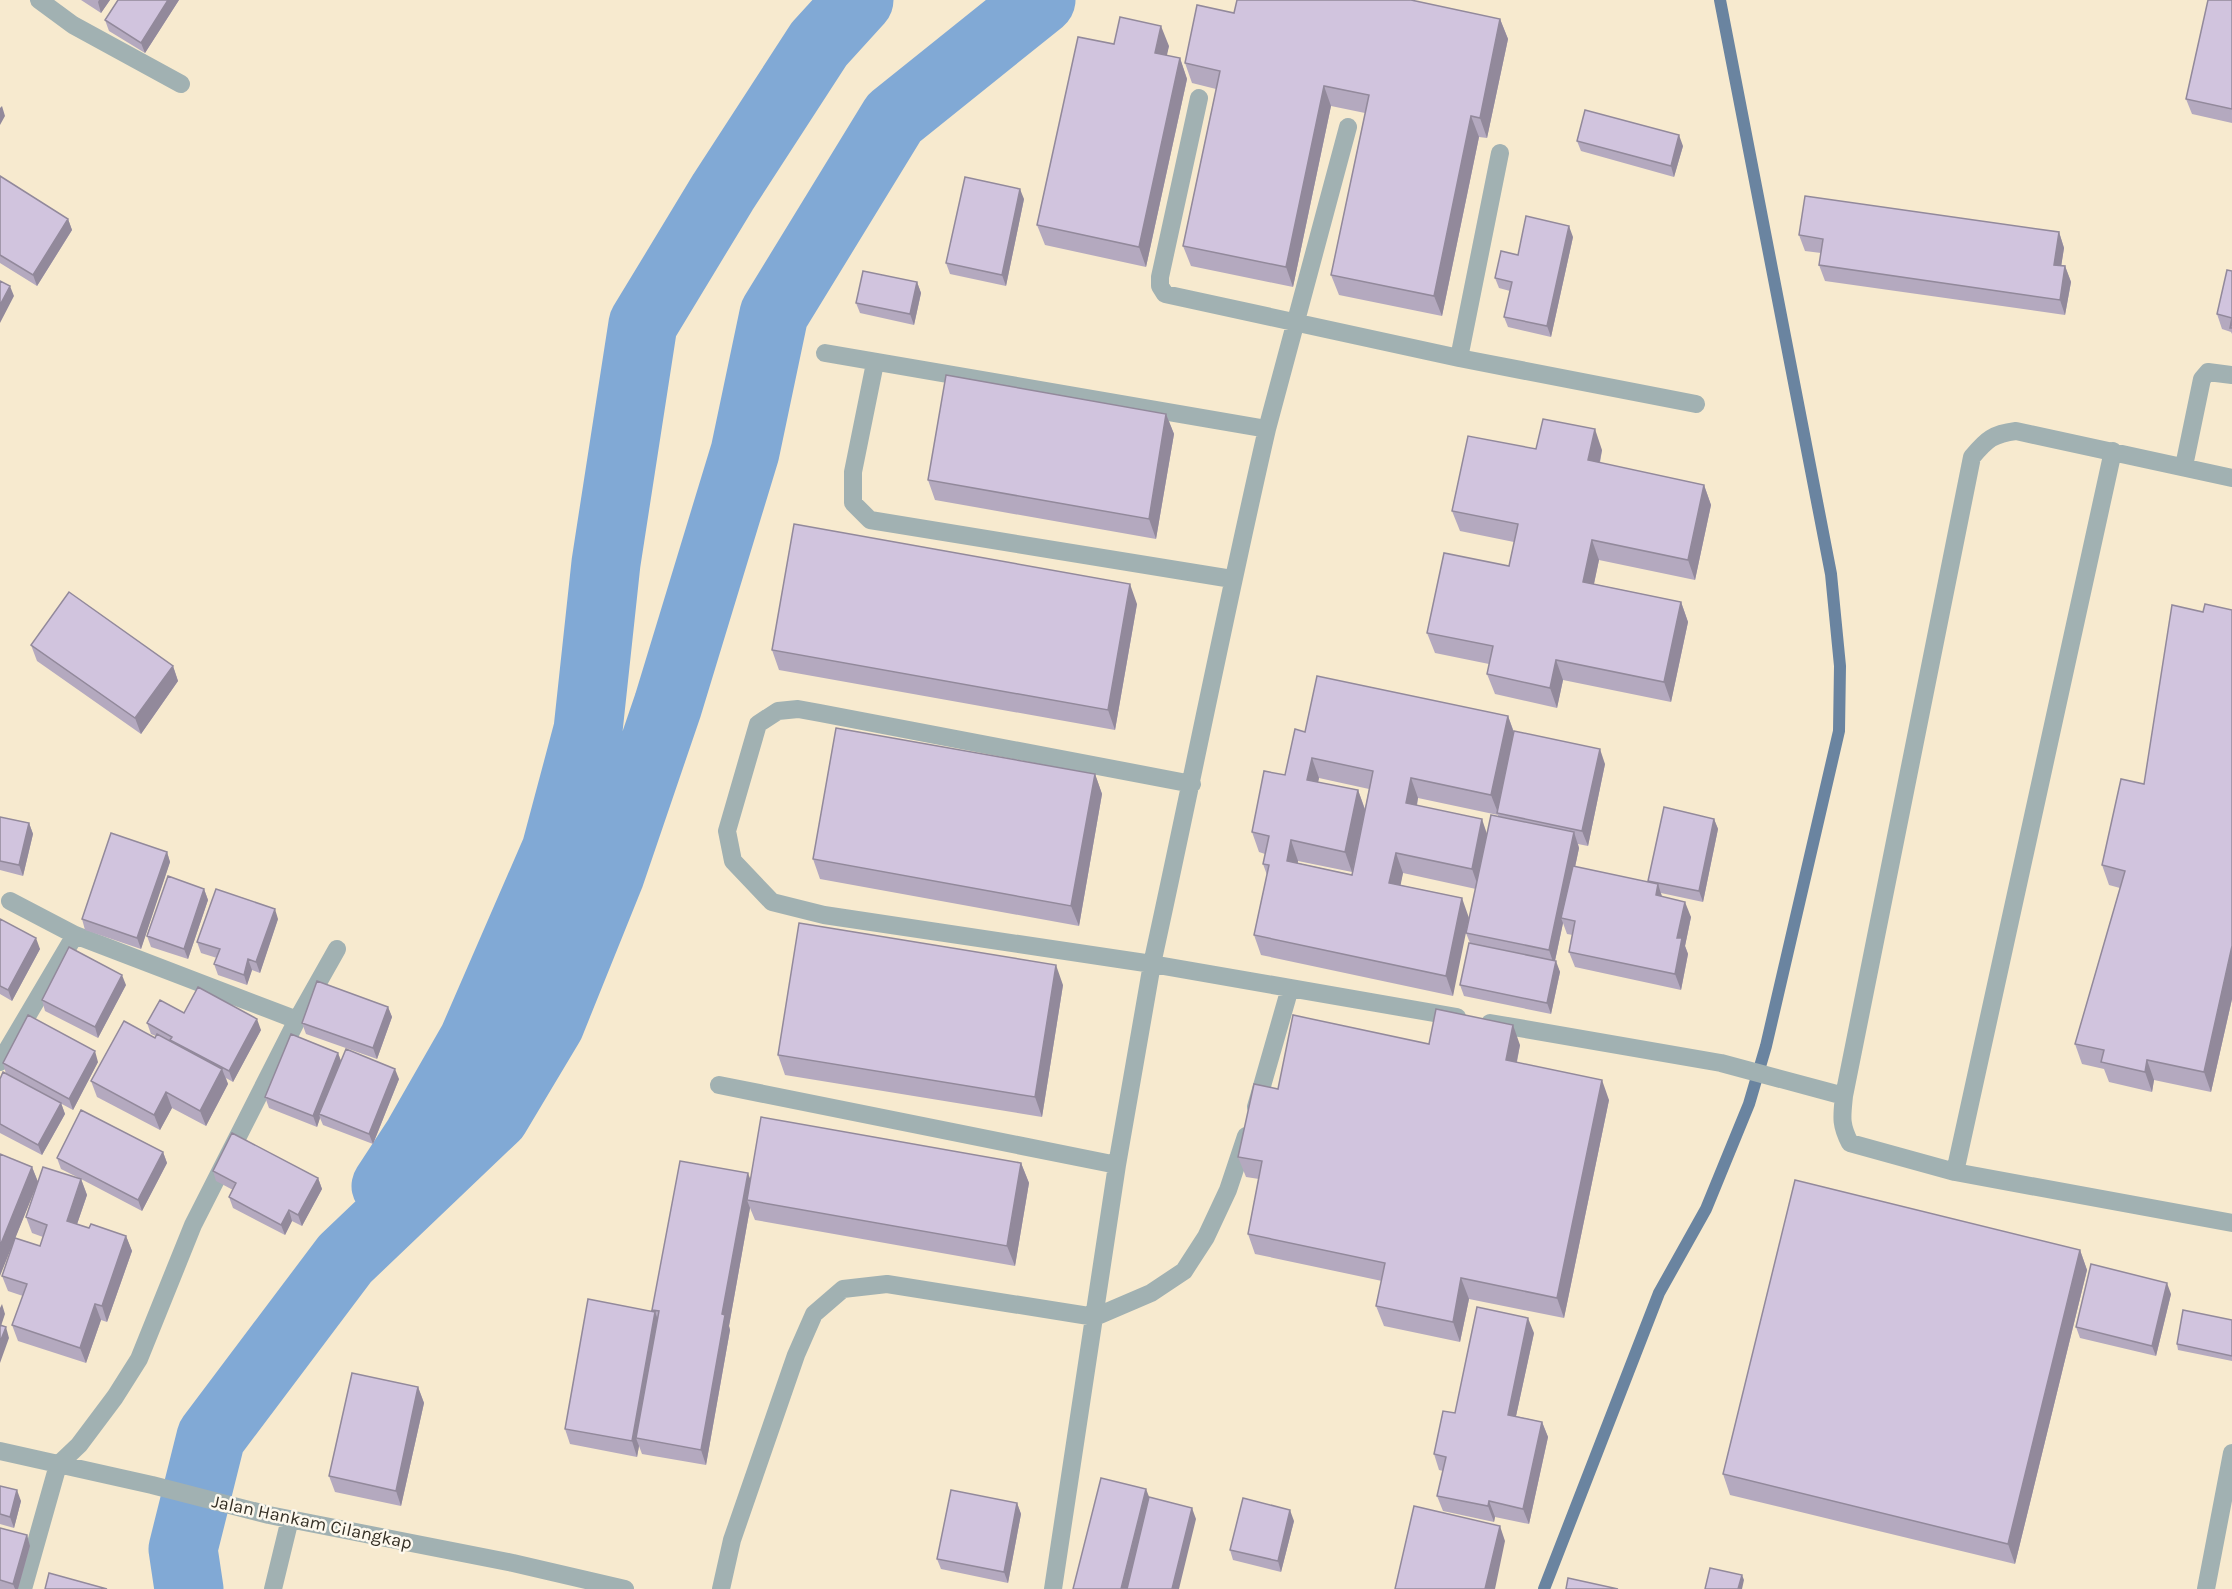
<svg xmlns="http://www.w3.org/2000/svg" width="2232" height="1589" viewBox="0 0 2232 1589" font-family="Karla,sans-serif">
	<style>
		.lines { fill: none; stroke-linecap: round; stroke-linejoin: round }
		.stream { stroke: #6a84a0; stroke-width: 12 }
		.river { stroke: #81a9d5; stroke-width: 69 }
		.minor { stroke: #a1b1b2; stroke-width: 18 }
		.wall { fill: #b4a9bf; fill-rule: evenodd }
		.shaded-wall { fill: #92899b }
		.building { fill: #d1c4de; stroke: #92899b; stroke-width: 1.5; fill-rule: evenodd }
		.labels { text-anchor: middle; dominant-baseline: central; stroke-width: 5; stroke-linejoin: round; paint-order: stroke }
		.street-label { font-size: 18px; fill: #342f25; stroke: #fdf8ed }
	</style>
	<rect width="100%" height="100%" fill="#f7eacf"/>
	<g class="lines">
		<path class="stream" d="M1544,1589L1659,1293L1706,1209L1749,1104L1766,1046L1839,731L1840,666L1831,574L1720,0"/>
		<path class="river" d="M386,1186L418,1137L473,1041L556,850L588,730L606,563L643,324L723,192L819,44L859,0
			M189,1589L183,1549L211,1437L345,1259L495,1116L550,1024L610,875L668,705L745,452L774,314L894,118L1041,0"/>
		<path class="minor" d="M39,0L73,25L181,84
			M1199,98L1160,277V286L1165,294L1459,358L1500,153
			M825,353L1267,429C1226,607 1191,786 1152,964L1457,1017
			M1459,358L1696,404
			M875,363L853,472V503L870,520L1232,579
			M1267,429L1348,127
			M2184,466L2202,379L2208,372L2232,375
			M10,901L75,935L297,1020
			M1490,1023L1721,1063L1844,1096C1842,1116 1840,1124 1850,1143L1955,1172L2232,1223
			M0,1062L75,935
			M719,1085L1117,1165
			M1844,1096L1972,457C1987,439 1993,434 2016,431L2232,478
			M1256,1107L1290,988
			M1955,1172L2113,451
			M0,1451L152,1485L269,1515L513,1563L625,1589
			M23,1589L58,1465L79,1445L115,1397L139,1359L193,1225L297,1020L337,949
			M273,1589L290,1519
			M721,1589L732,1540L796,1355L814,1314L843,1289L887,1284L1095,1317L1151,1293L1184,1271L1206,1237L1228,1190L1246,1136
			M1053,1589L1117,1165L1152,964L824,915L772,902L733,861L727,831L758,724L778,711L798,709L820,713L1192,784
			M2206,1589L2232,1453"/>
	</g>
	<path class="wall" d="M81,0H110L101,13Z
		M118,0H179L145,53L109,31L105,20Z
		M2232,0V123L2192,114L2186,99Z
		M1234,13L1500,19L1508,39L1487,138L1479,137L1442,316L1339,295L1331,275L1365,113L1331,106L1293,287L1191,266L1183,246L1216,89L1192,83L1185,63Z
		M1114,44L1169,46L1166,56L1180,58L1187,79L1146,267L1045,245L1037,225Z
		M1577,141L1683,146L1674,177L1581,151Z
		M0,176L68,219L72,230L37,286L0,263Z
		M1024,199L1006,286L950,274L946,263Z
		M2059,232L2064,248L2061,266H2065L2071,282L2065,315L1825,281L1819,265L1821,253L1805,251L1799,235Z
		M1573,237L1551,337L1508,327L1504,317L1510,291L1499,288L1495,278L1518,255Z
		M2232,271V334L2231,332L2222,329L2217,314Z
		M917,282L921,293L914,325L860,313L856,303Z
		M1166,414L1174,434L1156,539L935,500L928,480Z
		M1536,449L1602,450L1600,463L1704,485L1711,505L1695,580L1599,560L1594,584L1681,602L1688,622L1671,702L1563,680L1557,708L1495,694L1487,674L1489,664L1435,653L1427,633L1509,566L1514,542L1460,531L1452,511Z
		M1137,604L1115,730L779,670L772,650Z
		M2232,610V999L2211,1092L2154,1080L2152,1092L2109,1082L2104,1069L2082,1064L2075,1044L2120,888L2109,885L2102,865L2144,784L2203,612Z
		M31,645L173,666L178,681L141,734L37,661Z
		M1508,716L1514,732L1605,764L1588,846L1578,844L1579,848L1575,867L1648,882V881L1714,819L1718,829L1703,902L1661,893L1662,897L1691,917L1685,946L1688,954L1681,990L1575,967L1569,952L1573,935L1567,934L1563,923L1555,961L1560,972L1551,1014L1464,996L1460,985L1470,943L1466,933L1476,889L1403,873L1400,885L1462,898L1453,996L1261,955L1254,935L1267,875L1263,864L1265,854L1259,852L1252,832L1285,775L1305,732ZM1319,778L1369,789L1365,809L1358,790L1318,782ZM1418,798L1498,815V817L1487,834L1417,806ZM1298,861L1352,872V875L1298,863Z
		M1095,774L1102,794L1079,926L820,879L813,859Z
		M0,817L29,823L33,834L23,876L0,870Z
		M167,852L170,862L141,949L85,930L82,919Z
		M204,889L208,900L188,959L151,947L147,936Z
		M0,919L40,949L12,1001L0,994Z
		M278,919L260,973L252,970L247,985L218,975L214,964L217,958L201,953L197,942Z
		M126,985L98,1038L45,1011L42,1000Z
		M1063,985L1042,1117L785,1075L778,1055Z
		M388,1007L392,1017L377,1059L306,1034L302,1023Z
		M184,1013L261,1030L233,1082L226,1078L228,1084L206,1126L172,1108L160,1130L97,1097L91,1081L156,1036L151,1034L147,1023Z
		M1429,1044L1520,1045L1517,1062L1609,1100L1564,1318L1469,1299L1460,1342L1384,1326L1376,1306L1382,1281L1255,1254L1248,1234L1259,1179L1246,1177L1238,1157L1278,1089Z
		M338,1053L341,1061L399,1079L373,1144L323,1125L320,1118L317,1127L269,1108L265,1097Z
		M98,1062L73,1110L6,1074L3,1063Z
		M0,1079L61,1103L65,1114L42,1155L0,1133Z
		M163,1152L167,1163L142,1211L81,1179L87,1195L77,1224L89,1228L126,1236L132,1251L107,1322L101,1320L86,1363L18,1341L12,1325L23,1296L8,1291L2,1276L13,1245L32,1167L38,1182L15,1238L40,1246L43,1237L32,1233L26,1217L81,1179L61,1169L57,1158Z
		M1021,1163L1029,1183L1015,1266L755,1220L750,1208L729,1326L730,1330L706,1465L642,1454L639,1446L637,1457L570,1444L565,1429L652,1311V1310L751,1180Z
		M213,1171L318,1178L322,1189L302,1226L292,1221L285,1235L233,1208L229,1197L233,1190L216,1181Z
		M2080,1250L2087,1270L2015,1564L1730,1495L1723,1474Z
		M2171,1294L2156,1356L2080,1338L2076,1327Z
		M2232,1320V1361L2178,1350L2177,1344Z
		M1534,1333L1516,1416L1542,1422L1548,1437L1529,1524L1495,1517L1494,1522L1443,1511L1437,1496L1443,1471L1439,1470L1434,1454L1455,1413Z
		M418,1387L424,1403L401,1506L335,1492L329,1476Z
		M0,1486L21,1501L14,1528L0,1524Z
		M1017,1503L1021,1514L1008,1583L941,1569L937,1559Z
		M1294,1521L1281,1572L1233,1560L1230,1550Z
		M0,1528L27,1535L30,1546L18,1589H0Z"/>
	<path class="shaded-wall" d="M99,0H110L101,13L98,2Z
		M168,0H179L145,53L141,43Z
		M1500,19L1508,39L1487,138L1480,118Z
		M1161,26L1169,46L1163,73L1155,53Z
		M1180,58L1187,79L1146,267L1139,247Z
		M1324,86L1331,106L1293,287L1286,267Z
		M2,106L5,116L0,125V108Z
		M1471,116L1479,137L1442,316L1434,296Z
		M1679,135L1683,146L1674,177L1671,166Z
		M1020,189L1024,199L1006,286L1002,275Z
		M68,219L72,230L37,286L33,275Z
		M1569,226L1573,237L1551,337L1547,326Z
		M2059,232L2064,248L2059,280L2054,265Z
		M2065,266L2071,282L2065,315L2060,300Z
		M917,282L921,293L914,325L910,314Z
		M10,286L14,296L0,323V305Z
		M1166,414L1174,434L1156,539L1149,519Z
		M1595,429L1602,450L1596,480L1588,460Z
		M1704,485L1711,505L1695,580L1688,560Z
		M1592,540L1599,560L1590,602L1583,582Z
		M1130,584L1137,604L1115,730L1108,710Z
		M1681,602L1688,622L1671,702L1664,682Z
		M1556,660L1563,680L1557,708L1550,688Z
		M173,666L178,681L141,734L135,718Z
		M1508,716L1515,736L1498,813L1491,795Z
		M1600,749L1605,764L1588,846L1582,831Z
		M1312,758L1319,778L1314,800L1307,780Z
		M1095,774L1102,794L1079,926L1071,906Z
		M1411,778L1418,798L1413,823L1406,803Z
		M1358,790L1365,810L1352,872L1345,852Z
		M1482,819L1489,840L1479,889L1472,869Z
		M1714,819L1718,829L1703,902L1699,891Z
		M29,823L33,834L23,876L19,865Z
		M1574,832L1579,848L1564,919L1561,918L1563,923L1554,965L1549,950Z
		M1291,840L1298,861L1294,881L1287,861Z
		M167,852L170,862L141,949L137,938Z
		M1396,853L1403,873L1397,903L1389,883Z
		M1658,884L1663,900L1656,895Z
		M204,889L208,900L188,959L184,949Z
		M1462,898L1469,918L1453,996L1446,976Z
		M1685,902L1691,917L1685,946L1688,954L1681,990L1675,974L1677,938Z
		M275,909L278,919L260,973L256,962Z
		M36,938L40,949L12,1001L8,990Z
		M2232,946V999L2211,1092L2204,1072Z
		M248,959L252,970L247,985L244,975Z
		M1556,961L1560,972L1551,1014L1547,1003Z
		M1056,965L1063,985L1042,1117L1035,1097Z
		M122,975L126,985L98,1038L95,1027Z
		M388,1007L392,1017L377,1059L373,1048Z
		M257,1019L261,1030L233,1082L229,1071Z
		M1513,1025L1520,1045L1513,1080L1506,1060Z
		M95,1051L98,1062L73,1110L69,1099Z
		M338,1053L342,1064L319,1114L320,1118L317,1127L313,1116Z
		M2147,1060L2154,1080L2152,1092L2145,1072Z
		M222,1069L228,1084L206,1126L200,1111Z
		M395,1069L399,1079L373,1144L369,1134Z
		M1602,1080L1609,1100L1564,1318L1557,1298Z
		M166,1092L172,1108L160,1130L154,1115Z
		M61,1103L65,1114L42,1155L38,1145Z
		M163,1152L167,1163L142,1211L138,1200Z
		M1021,1163L1029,1183L1015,1266L1007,1246Z
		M32,1167L38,1182L0,1276V1246Z
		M748,1173L754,1189L747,1200L750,1208L729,1326L730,1330L706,1465L701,1450L722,1314Z
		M318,1178L322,1189L302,1226L298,1215Z
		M81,1179L87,1195L73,1236L67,1221Z
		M289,1210L292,1221L285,1235L281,1225Z
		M126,1236L132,1251L107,1322L102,1306Z
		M2080,1250L2087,1270L2015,1564L2008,1544Z
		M1461,1278L1469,1299L1460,1342L1453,1322Z
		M2167,1283L2171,1294L2156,1356L2152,1346Z
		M2,1304L5,1314L0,1329V1308Z
		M95,1304L101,1320L86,1363L80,1348Z
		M655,1312L661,1327L636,1438L639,1446L637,1457L632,1441Z
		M1528,1318L1534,1333L1513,1430L1508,1415Z
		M6,1327L9,1338L0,1363V1342Z
		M418,1387L424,1403L401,1506L396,1491Z
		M1542,1422L1548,1437L1529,1524L1523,1509Z
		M1146,1489L1150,1499L1128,1589H1121Z
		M17,1490L21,1501L14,1528L10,1517Z
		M1489,1501L1495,1517L1494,1522L1488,1506Z
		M1017,1503L1021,1514L1008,1583L1004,1572Z
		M1192,1508L1196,1519L1179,1589H1172Z
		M1290,1510L1294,1521L1281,1572L1278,1561Z
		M1500,1526L1505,1541L1495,1589H1485Z
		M27,1535L30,1546L18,1589H15L13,1584Z
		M1742,1575L1744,1580L1742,1589H1738Z"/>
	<path class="building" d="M118,0H168L141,43L105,20Z
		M1237,0H1411L1500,19L1480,118L1471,116L1434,296L1331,275L1369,95L1324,86L1286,267L1183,246L1220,71L1185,63L1197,5L1234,13Z
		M2208,0H2232V109L2186,99Z
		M1120,17L1161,26L1155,53L1180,58L1139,247L1037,225L1078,37L1114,44Z
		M1585,110L1679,135L1671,166L1577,141Z
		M0,176L68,219L33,275L0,255Z
		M965,177L1020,189L1002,275L946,263Z
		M1805,196L2059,232L2054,265L2065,266L2060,300L1819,265L1823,239L1799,235Z
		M1526,216L1569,226L1547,326L1504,317L1512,282L1495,278L1501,251L1518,255Z
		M2227,270L2232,271V328H2230L2232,318L2217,314Z
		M863,271L917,282L910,314L856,303Z
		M0,281L10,286L0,305Z
		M946,375L1166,414L1149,519L928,480Z
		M1543,419L1595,429L1588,460L1704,485L1688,560L1592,540L1583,582L1681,602L1664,682L1556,660L1550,688L1487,674L1493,646L1427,633L1444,553L1509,566L1518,524L1452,511L1468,436L1536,449Z
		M794,524L1130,584L1108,710L772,650Z
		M69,592L173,666L135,718L31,645Z
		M2205,604L2232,610V946L2204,1072L2147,1060L2145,1072L2101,1062L2104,1050L2075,1044L2125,871L2102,865L2121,779L2144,784L2172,605L2203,612Z
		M1317,676L1508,716L1491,795L1411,778L1406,803L1482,819L1472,869L1396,853L1389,883L1462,898L1446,976L1254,935L1269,865L1263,864L1269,836L1252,832L1264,771L1285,775L1295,729L1305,732ZM1312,758L1373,771L1352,875L1287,861L1291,840L1345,852L1358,790L1307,780Z
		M836,728L1095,774L1071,906L813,859Z
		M1514,731L1600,749L1582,831L1497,813Z
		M1664,807L1714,819L1699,891L1648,881Z
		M1491,815L1574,832L1549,950L1466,933Z
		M0,817L29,823L19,865L0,861Z
		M111,833L167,852L137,938L82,919Z
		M1573,866L1658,884L1656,895L1685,902L1677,938H1682L1675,974L1569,952L1575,921L1561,918Z
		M168,876L204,889L184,949L147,936Z
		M216,889L275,909L256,962L248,959L244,975L214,964L220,949L197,942Z
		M0,919L36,938L8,990L0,986Z
		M799,923L1056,965L1035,1097L778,1055Z
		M1469,943L1556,961L1547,1003L1460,985Z
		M69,947L122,975L95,1027L42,1000Z
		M317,981L388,1007L373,1048L302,1023Z
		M198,987L257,1019L229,1071L170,1040L172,1037L147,1023L160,1000L184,1013Z
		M1436,1009L1513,1025L1506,1060L1602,1080L1557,1298L1461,1278L1453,1322L1376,1306L1385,1263L1248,1234L1262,1161L1238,1157L1254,1084L1278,1089L1293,1015L1429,1044Z
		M28,1015L95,1051L69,1099L3,1063Z
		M124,1021L155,1038L157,1034L222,1069L200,1111L166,1092L154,1115L91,1081Z
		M291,1034L338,1053L313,1116L265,1097Z
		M346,1049L395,1069L369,1134L319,1114Z
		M3,1072L61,1103L38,1145L0,1124V1079Z
		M81,1110L163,1152L138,1200L57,1158Z
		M761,1117L1021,1163L1007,1246L747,1200Z
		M232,1133L318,1178L298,1215L289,1210L281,1225L229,1197L236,1183L213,1171Z
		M0,1154L32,1167L0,1246Z
		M680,1161L748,1173L722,1314L725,1315L701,1450L636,1438L659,1311L652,1310Z
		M43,1167L81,1179L67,1221L89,1228L91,1224L126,1236L102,1306L95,1304L80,1348L12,1325L27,1284L2,1276L15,1238L40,1246L47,1225L26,1217Z
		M1795,1180L2080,1250L2008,1544L1723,1474Z
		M2091,1264L2167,1283L2152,1346L2076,1327Z
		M588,1299L655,1312L632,1441L565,1429Z
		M1477,1307L1528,1318L1508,1415L1542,1422L1523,1509L1489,1501L1488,1506L1437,1496L1446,1457L1434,1454L1443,1411L1455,1413Z
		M2183,1310L2232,1320V1356L2177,1344Z
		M0,1325L6,1327L0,1342Z
		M352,1373L418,1387L396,1491L329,1476Z
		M1101,1478L1146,1489L1121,1589H1073Z
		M0,1486L17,1490L10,1517L0,1514Z
		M951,1490L1017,1503L1004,1572L937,1559Z
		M1149,1497L1192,1508L1172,1589H1127Z
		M1243,1498L1290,1510L1278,1561L1230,1550Z
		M1414,1506L1500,1526L1485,1589H1395Z
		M0,1528L27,1535L13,1584L0,1580Z
		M1710,1568L1742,1575L1738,1589H1705Z
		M49,1573L107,1589H45Z
		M1568,1578L1618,1589H1566Z"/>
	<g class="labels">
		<g class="street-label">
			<text transform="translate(312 1522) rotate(12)">Jalan Hankam Cilangkap</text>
		</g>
	</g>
</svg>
